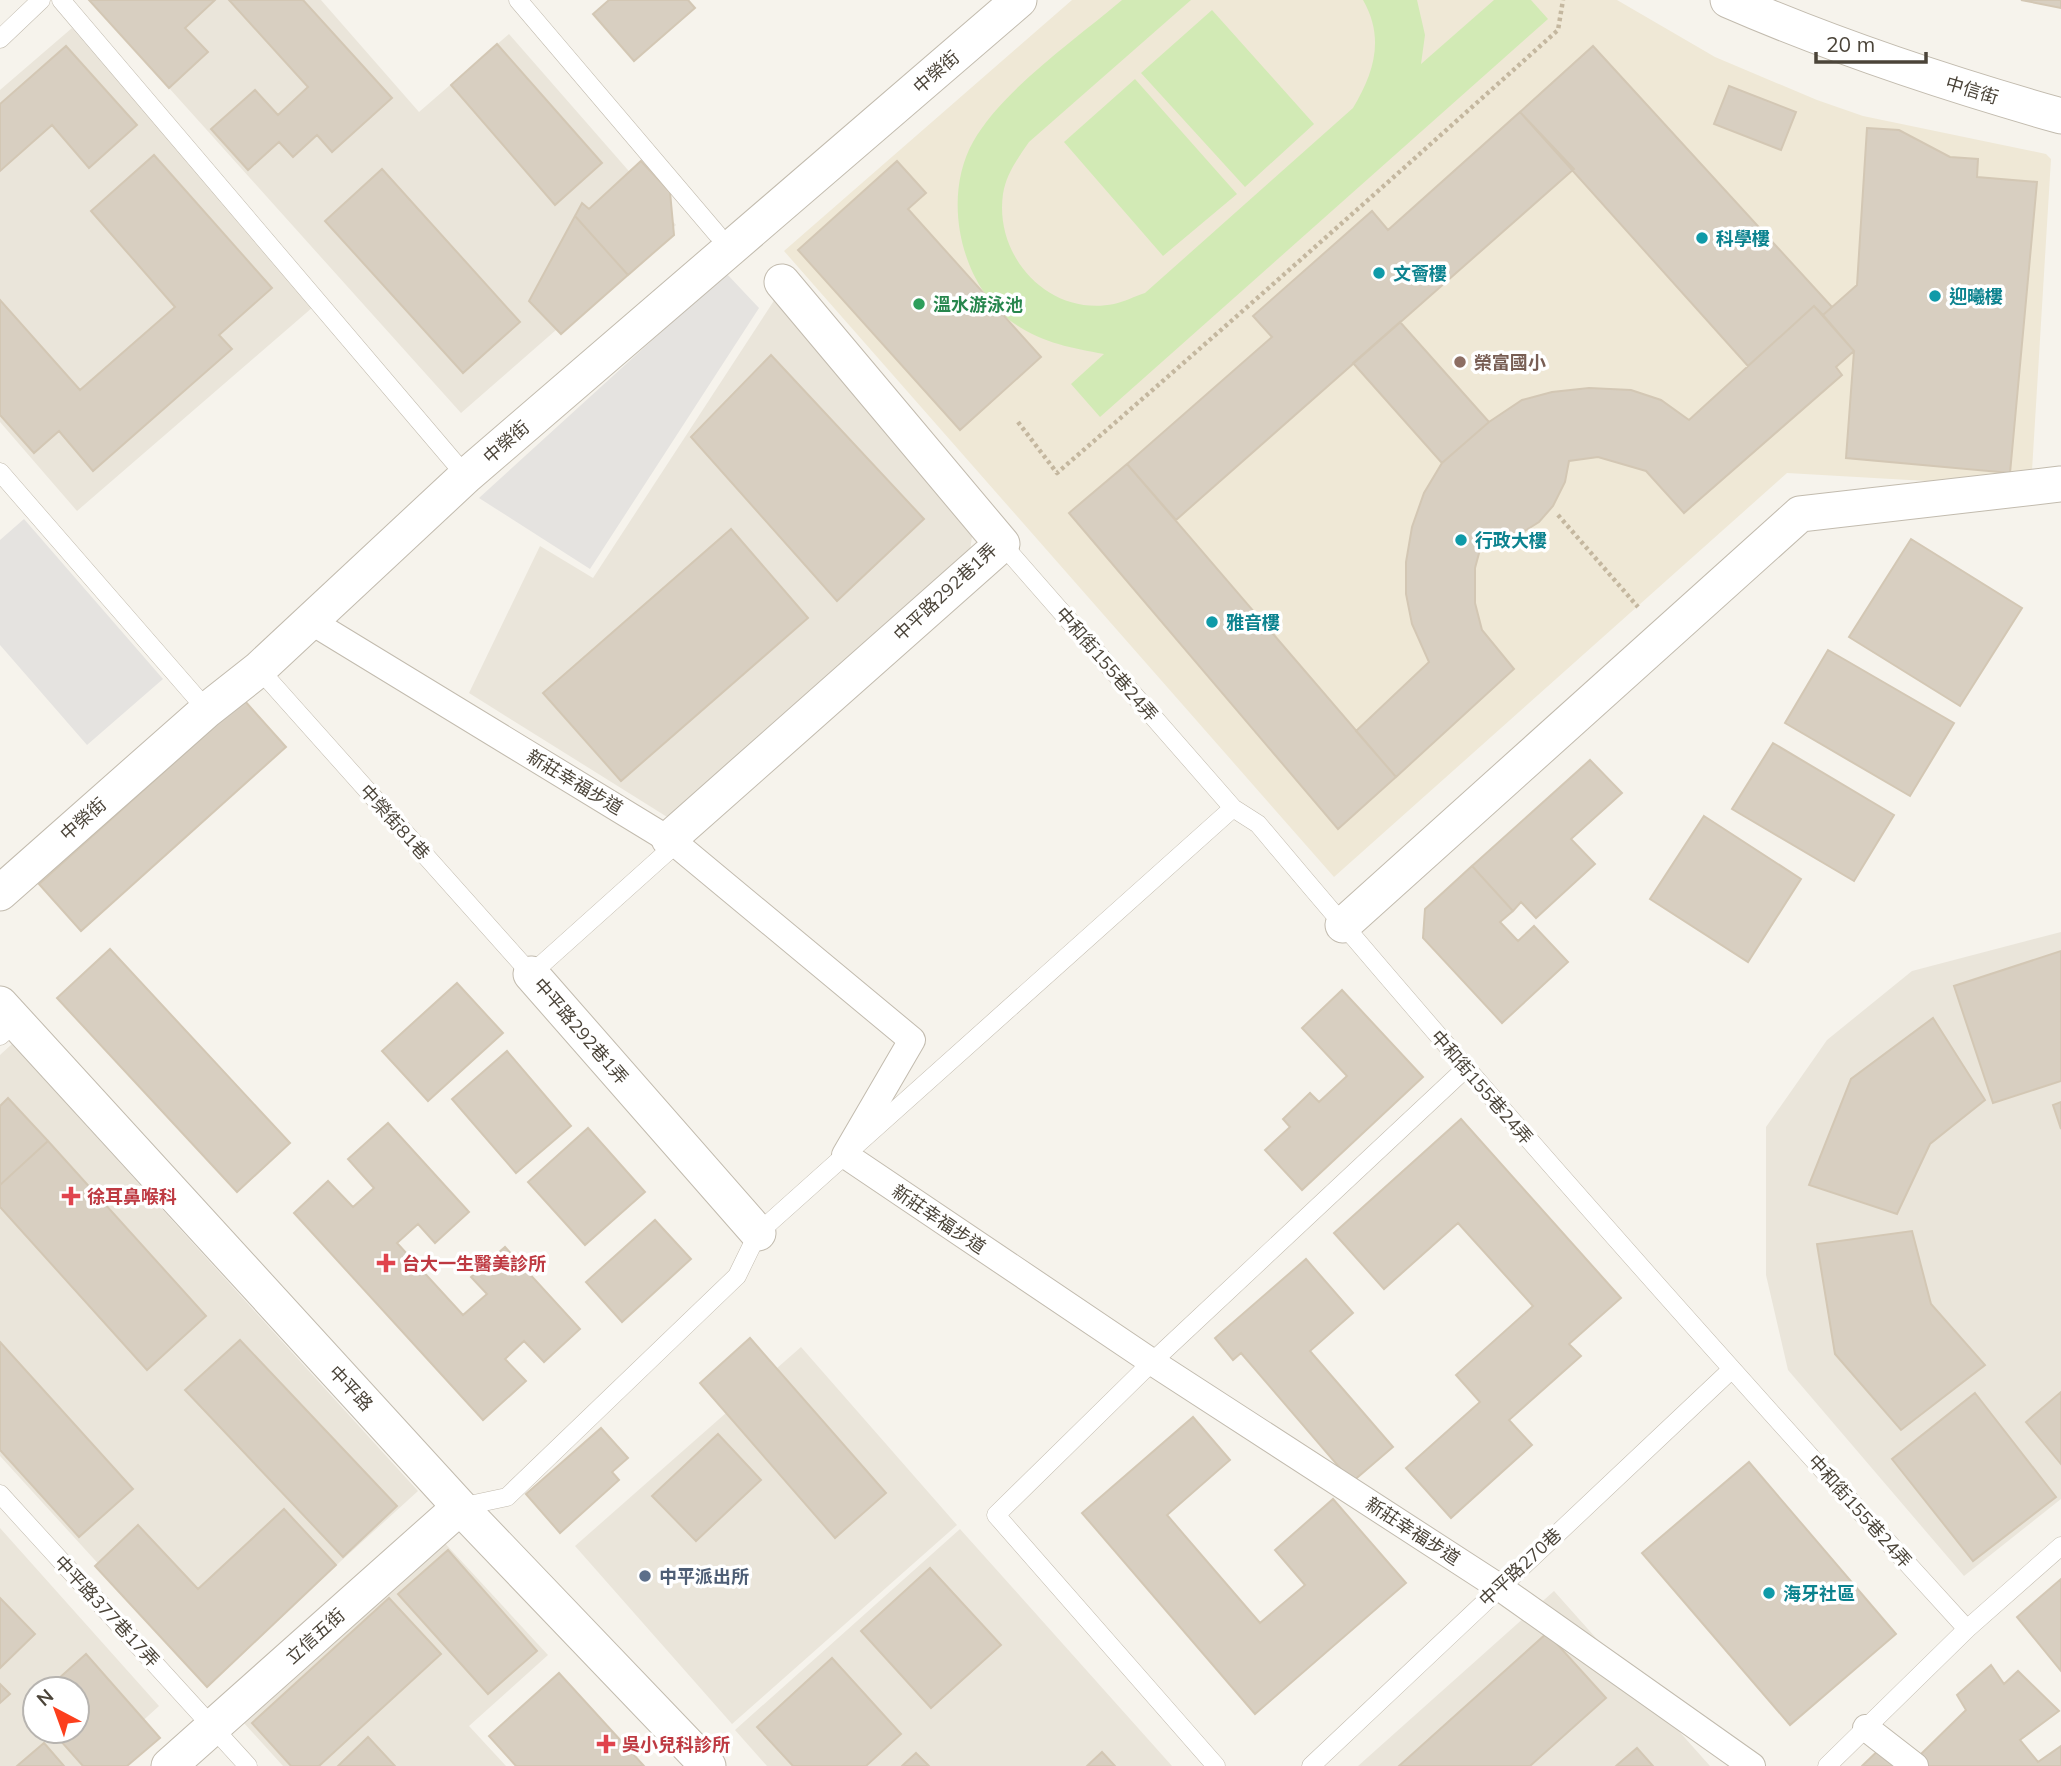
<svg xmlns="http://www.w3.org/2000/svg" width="2061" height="1766" viewBox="0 0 2061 1766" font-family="Mulish,'Noto Sans TC',sans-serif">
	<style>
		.residential { fill: #eae5da; fill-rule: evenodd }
		.education { fill: #efe8d6 }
		.green { fill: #d2eab5 }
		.parking { fill: #e5e3e0 }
		.building { fill: #d8cfc1; stroke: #d3c7b4; stroke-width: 2 }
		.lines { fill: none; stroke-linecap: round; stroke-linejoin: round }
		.service-casing { stroke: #c2bbae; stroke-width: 19 }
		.pedestrian-casing { stroke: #c2bbae; stroke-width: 28 }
		.minor-casing { stroke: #c2bbae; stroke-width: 37 }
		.path { stroke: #c4b79f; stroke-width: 4.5; stroke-dasharray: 3.5 3.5; stroke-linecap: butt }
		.service { stroke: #fff; stroke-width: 18 }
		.pedestrian { stroke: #fff; stroke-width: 26 }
		.minor { stroke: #fff; stroke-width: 35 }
		.culture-dot { fill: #0f9aa8; stroke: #fff; stroke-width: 2.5 }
		.leisure-dot { fill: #2e9e5b; stroke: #fff; stroke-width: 2.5 }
		.education-dot { fill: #8d6e63; stroke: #fff; stroke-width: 2.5 }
		.health-dot { fill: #e0444e; stroke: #fff; stroke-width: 2.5 }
		.service-dot { fill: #5c6f8a; stroke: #fff; stroke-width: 2.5 }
		.labels { text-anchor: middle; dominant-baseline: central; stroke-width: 7; stroke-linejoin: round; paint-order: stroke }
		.street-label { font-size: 18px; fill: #4b4439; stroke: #fff }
		.culture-label { font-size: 18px; font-weight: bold; fill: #0d838f; stroke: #fff; text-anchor: start }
		.leisure-label { font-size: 18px; font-weight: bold; fill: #27864d; stroke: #fff; text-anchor: start }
		.education-label { font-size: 18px; font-weight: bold; fill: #785e54; stroke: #fff; text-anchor: start }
		.health-label { font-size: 18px; font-weight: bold; fill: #be3a42; stroke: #fff; text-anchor: start }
		.service-label { font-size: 18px; font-weight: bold; fill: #4e5e75; stroke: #fff; text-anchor: start }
	</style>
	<rect width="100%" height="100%" fill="#f6f3ec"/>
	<path class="residential" d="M90,0H321L419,112L509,34L676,225L461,413Z
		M72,28L313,307L77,511L0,422V90Z
		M777,296L974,522L969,558L672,820L469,693L540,546L593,578Z
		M2061,932V1499L1964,1576L1788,1370L1766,1275V1127L1827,1040L1912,971Z
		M12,1044L418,1491L207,1683L0,1456V1055Z
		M801,1347L957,1525L732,1724L575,1546Z
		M0,1528L159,1706L93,1766H0ZM35,1689H77V1731H35Z
		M960,1529L1172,1766H767L735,1730Z
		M441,1539L548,1655L469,1726L506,1766H283L243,1722Z
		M1554,1591L1710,1766H1358Z"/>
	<path class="education" d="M1072,0H1617L1715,57L1817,100L1863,116L2046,154L2051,159L2031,487L1787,473L1334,877L784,251Z"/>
	<path class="green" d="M1122,0H1191L1029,142C1018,158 1006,174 1003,194C994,257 1049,317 1114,304C1124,302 1135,296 1145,293L1353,108C1374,73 1385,38 1363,0H1417L1425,35L1421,64L1494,0H1531L1548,19L1100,417L1071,384L1104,354C1072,348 1043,343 1015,324C961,287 941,199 973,142C1002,90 1075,40 1122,0Z
		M1212,10L1314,124L1245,187L1141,73Z
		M1135,79L1237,194L1163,256L1064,142Z"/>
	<path class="parking" d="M726,273L759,308L590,569L479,498Z
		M24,519L163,679L87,745L0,645V540Z"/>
	<path class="building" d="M89,0H215L185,28L208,52L169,88Z
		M229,0H303L392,98L332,152L317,135L293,157L279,142L248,170L211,129L255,90L278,115L308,87Z
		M609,0H688L695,8L634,61L593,14Z
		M2021,0H2061V8Z
		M497,44L602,163L555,205L451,85Z
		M66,46L137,125L89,168L52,125L0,171V104Z
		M1593,46L1832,307L1823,315L1814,306L1748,366L1520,112Z
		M1729,86L1796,112L1781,150L1714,124Z
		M1520,112L1574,169L1176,520L1127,464L1272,337L1253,316L1372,211L1388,230Z
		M1867,128L1899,130L1950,157L1978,159L1977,177L2037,182L2010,473L1846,458L1854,351L1823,315L1857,285Z
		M154,155L272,288L219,335L232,349L93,471L59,431L34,453L0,415V300L80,390L175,307L91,211Z
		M641,161L670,192L674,235L628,275L575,216L582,203L589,209Z
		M897,161L926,193L908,209L1041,357L960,430L798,250Z
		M382,169L520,322L463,373L325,221Z
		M575,216L628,275L561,334L529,301Z
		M1814,306L1854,351L1836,367L1842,375L1684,513L1646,471L1598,457L1569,461L1565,482L1553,506L1539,522L1504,544L1481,546L1475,568V603L1482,630L1514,669L1396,777L1356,731L1429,662L1412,624L1406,594V562L1412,527L1424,493L1442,463L1489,422L1522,400L1552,392L1589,388L1631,390L1661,400L1689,420Z
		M1400,322L1489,422L1442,463L1353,363Z
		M771,355L924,519L837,601L691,437Z
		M1127,464L1396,777L1338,829L1069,513Z
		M731,529L808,618L621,781L543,693Z
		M1911,539L2022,608L1960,706L1849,637Z
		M1828,650L1954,723L1910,796L1785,723Z
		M244,700L286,747L81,931L39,884Z
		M1773,743L1894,815L1854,881L1732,809Z
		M1590,760L1622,793L1571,839L1595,864L1536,918L1521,902L1513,911L1472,866Z
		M1704,816L1801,879L1748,962L1650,899Z
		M1472,866L1513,911L1500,922L1518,941L1534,926L1568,962L1502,1023L1423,938L1425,909Z
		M110,949L290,1143L237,1192L57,998Z
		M2061,951V1081L1993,1103L1954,986Z
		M457,983L503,1033L428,1101L382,1051Z
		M1342,990L1423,1077L1302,1190L1265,1150L1290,1127L1283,1119L1310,1093L1319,1102L1347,1076L1302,1028Z
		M1933,1018L1985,1100L1930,1144L1897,1214L1809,1185L1851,1079Z
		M507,1051L571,1126L516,1173L452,1099Z
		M8,1098L48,1141L0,1185V1106Z
		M2061,1102V1129L2053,1105Z
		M1461,1119L1621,1298L1569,1344L1581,1356L1509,1420L1532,1445L1451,1518L1406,1468L1480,1402L1456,1375L1533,1306L1458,1223L1384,1289L1334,1233Z
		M388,1123L469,1212L435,1243L418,1224L397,1243L463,1315L487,1294L471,1277L505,1247L580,1329L544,1362L524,1341L505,1359L526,1381L483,1420L294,1213L328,1181L353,1207L374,1188L348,1159Z
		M588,1128L645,1192L585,1245L528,1182Z
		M48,1141L206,1316L147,1370L0,1207V1185Z
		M655,1220L691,1259L622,1322L586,1282Z
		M1912,1231L1931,1304L1985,1365L1901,1430L1835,1354L1817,1244Z
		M1306,1259L1353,1313L1310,1351L1393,1447L1352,1482L1241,1353L1233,1360L1215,1338Z
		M750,1338L886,1493L835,1538L700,1383Z
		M240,1340L397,1506L343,1557L185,1390Z
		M0,1342L133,1489L79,1537L0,1450Z
		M2061,1392V1464L2026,1422Z
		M1975,1393L2056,1497L1973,1561L1892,1459Z
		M1193,1417L1230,1460L1167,1515L1260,1623L1305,1585L1275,1550L1333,1499L1406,1583L1255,1714L1082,1513Z
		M601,1428L628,1458L612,1472L619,1480L560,1533L526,1494Z
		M718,1434L761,1480L696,1541L652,1496Z
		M1749,1462L1896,1634L1790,1725L1642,1553Z
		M284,1509L336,1565L207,1687L95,1566L138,1525L198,1589Z
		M448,1550L537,1651L488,1694L398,1594Z
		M930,1568L1001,1645L931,1708L861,1631Z
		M2061,1579V1671L2017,1617Z
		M0,1598L35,1634L0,1668Z
		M389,1598L441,1654L319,1766H291L252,1723Z
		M1547,1633L1606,1698L1530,1766H1399Z
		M86,1654L160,1738L127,1766H83L52,1731H77V1689H47Z
		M832,1658L901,1734L866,1766H793L757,1727Z
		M1991,1665L2004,1684L2018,1671L2059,1711L2020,1740L2038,1762L2061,1746V1766H1862L1889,1740L1919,1756L1966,1710L1957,1695Z
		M559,1673L644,1766H516L489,1736Z
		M0,1684L10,1694L0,1703Z
		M368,1737L395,1766H338Z
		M44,1743L64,1766H17Z
		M1637,1748L1653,1766H1616Z
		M1102,1752L1115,1766H1087Z
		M916,1753L929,1766H902Z"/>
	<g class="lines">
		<defs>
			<path id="service" d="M61,0L466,476
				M518,0L717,234
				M0,39L41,0
				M0,472L207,710
				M1002,544L1233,808L1258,824C1488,1098 1726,1365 1967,1629
				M259,669L531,974L676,844
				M0,1036L16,1022
				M0,1494L248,1766
				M460,1507L507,1497L737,1276L758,1233L1233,808
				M1216,1766L996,1515L1152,1362L1465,1069
				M1311,1766L1731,1370
				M1827,1766L1967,1629L2061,1546"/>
			<path id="pedestrian" d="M312,622L676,844L912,1040L845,1155L1152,1362L1499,1587L1752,1766
				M1866,1728L1915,1766"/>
			<path id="minor" d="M1728,0C1836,47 1948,84 2061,116
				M669,839L1002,544L782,282
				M0,893L207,710L259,669L466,476L1019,0
				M1343,925L1800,514L2061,484
				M531,974L758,1233
				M0,1004L460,1507L708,1766
				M169,1766L460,1507"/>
		</defs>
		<use href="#service" class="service-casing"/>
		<use href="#pedestrian" class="pedestrian-casing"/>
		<use href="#minor" class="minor-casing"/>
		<path class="path" d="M1018,422L1057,473C1226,327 1392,179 1558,30L1563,0
			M1558,515L1638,607"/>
		<use href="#service" class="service"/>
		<use href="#pedestrian" class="pedestrian"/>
		<use href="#minor" class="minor"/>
	</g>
	<g class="culture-dot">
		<circle cx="1702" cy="238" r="7"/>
		<circle cx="1379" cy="273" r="7"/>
		<circle cx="1935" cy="296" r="7"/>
		<circle cx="1461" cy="540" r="7"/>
		<circle cx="1212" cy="622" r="7"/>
		<circle cx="1769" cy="1593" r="7"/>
	</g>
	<circle class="leisure-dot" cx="919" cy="304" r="7"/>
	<circle class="education-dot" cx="1460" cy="362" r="7"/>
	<g class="health-dot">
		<path d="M67.5 1185.5h7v7h7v7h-7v7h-7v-7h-7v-7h7z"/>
		<path d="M382.5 1252.5h7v7h7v7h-7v7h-7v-7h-7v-7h7z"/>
		<path d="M602.5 1733.5h7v7h7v7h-7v7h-7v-7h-7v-7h7z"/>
	</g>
	<circle class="service-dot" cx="645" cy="1576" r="7"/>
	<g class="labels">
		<g class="street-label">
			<text transform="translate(936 72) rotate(-41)">中榮街</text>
			<text transform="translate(1972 90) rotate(17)">中信街</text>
			<text transform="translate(506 442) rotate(-41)">中榮街</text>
			<text transform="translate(945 592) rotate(-43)">中平路292巷1弄</text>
			<text transform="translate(1107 664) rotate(49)">中和街155巷24弄</text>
			<text transform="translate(575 782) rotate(31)">新莊幸福步道</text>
			<text transform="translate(83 819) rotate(-41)">中榮街</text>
			<text transform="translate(395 822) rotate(48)">中榮街81巷</text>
			<text transform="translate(581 1031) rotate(49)">中平路292巷1弄</text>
			<text transform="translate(1482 1087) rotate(49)">中和街155巷24弄</text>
			<text transform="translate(939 1219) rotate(34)">新莊幸福步道</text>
			<text transform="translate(351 1388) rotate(47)">中平路</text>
			<text transform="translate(1860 1511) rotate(48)">中和街155巷24弄</text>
			<text transform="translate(1413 1531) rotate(33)">新莊幸福步道</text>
			<text transform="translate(1520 1567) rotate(-43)">中平路270巷</text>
			<text transform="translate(107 1611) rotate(47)">中平路377巷17弄</text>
			<text transform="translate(315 1636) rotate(-42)">立信五街</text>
		</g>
		<g class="culture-label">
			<text x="1716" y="238">科學樓</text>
			<text x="1393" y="273">文薈樓</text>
			<text x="1949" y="296">迎曦樓</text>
			<text x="1475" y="540">行政大樓</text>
			<text x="1226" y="622">雅音樓</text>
			<text x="1783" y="1593">海牙社區</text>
		</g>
		<g class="leisure-label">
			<text x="933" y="304">溫水游泳池</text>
		</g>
		<g class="education-label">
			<text x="1474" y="362">榮富國小</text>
		</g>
		<g class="health-label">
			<text x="87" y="1196">徐耳鼻喉科</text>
			<text x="402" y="1263">台大一生醫美診所</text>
			<text x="622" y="1744">吳小兒科診所</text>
		</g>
		<g class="service-label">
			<text x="659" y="1576">中平派出所</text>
		</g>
	</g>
	<g transform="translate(56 1710) rotate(319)"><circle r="33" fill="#ffffff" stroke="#b7b4b0" stroke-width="2"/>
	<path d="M0-5L12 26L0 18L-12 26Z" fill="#fc3f1d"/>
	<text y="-10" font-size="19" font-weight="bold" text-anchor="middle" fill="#4b4439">N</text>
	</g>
	<path d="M1816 52v10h110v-10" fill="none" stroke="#4b4439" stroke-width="3.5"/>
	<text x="1826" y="52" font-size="21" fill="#4b4439" stroke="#ffffff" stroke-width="5" paint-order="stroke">20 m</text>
</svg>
